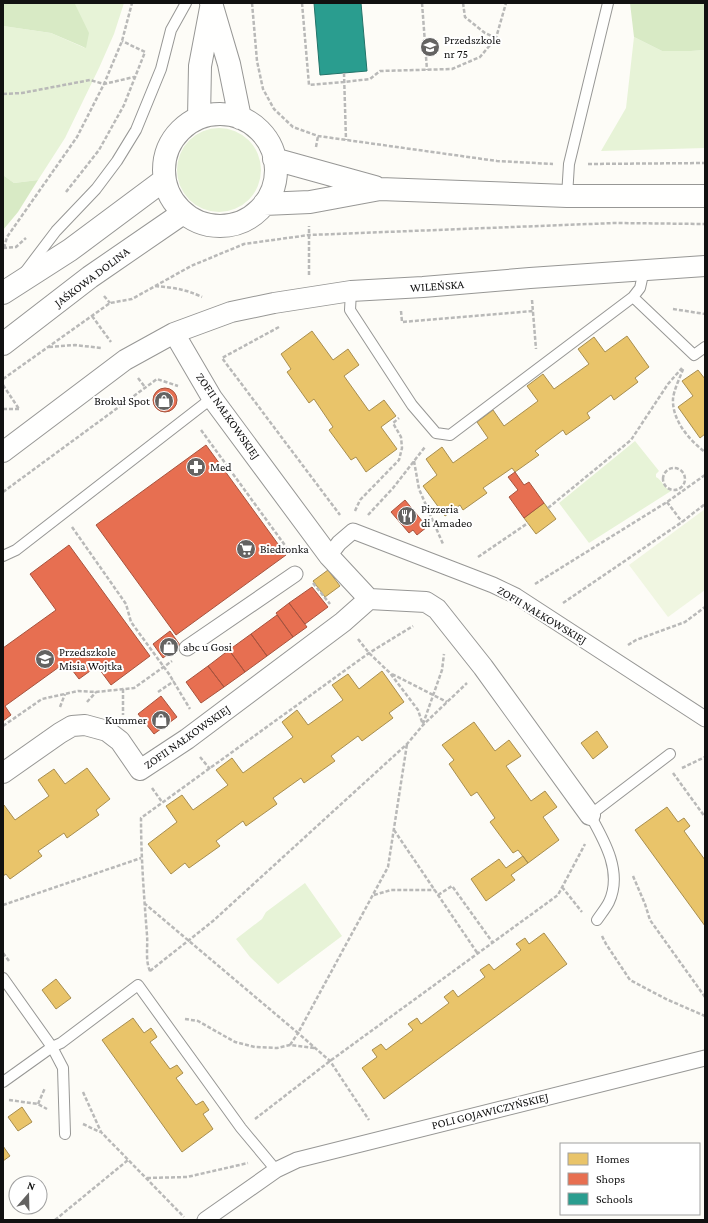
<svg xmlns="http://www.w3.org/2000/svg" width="708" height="1223" viewBox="0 0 708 1223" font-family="'Crimson Pro',serif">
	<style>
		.green { fill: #e7f3d7 }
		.forest { fill: #d8eac5 }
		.pitch { fill: #f0f6e1 }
		.homes { fill: #e9c46a; stroke: #a88e4f }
		.shops { fill: #e76f51; stroke: #a7533e }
		.schools { fill: #2a9d8f; stroke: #227369 }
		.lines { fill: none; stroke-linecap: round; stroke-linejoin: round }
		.service-casing { stroke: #979795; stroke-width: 12 }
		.pedestrian-casing { stroke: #979795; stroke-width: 17 }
		.minor-casing { stroke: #979795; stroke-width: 22 }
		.tertiary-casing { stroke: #979795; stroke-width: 24 }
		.path { stroke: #b9b9b8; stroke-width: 2.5; stroke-dasharray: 4 2; stroke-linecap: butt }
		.service { stroke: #fffffe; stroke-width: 10 }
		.pedestrian { stroke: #fffffe; stroke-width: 15 }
		.minor { stroke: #fffffe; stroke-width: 20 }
		.tertiary { stroke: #fffffe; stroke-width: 22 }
		.labels { text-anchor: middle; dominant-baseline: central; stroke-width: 4; stroke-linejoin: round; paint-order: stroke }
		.poi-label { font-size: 12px; fill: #111; stroke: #fff; text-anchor: start }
		.street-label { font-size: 12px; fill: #111; stroke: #fff }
	</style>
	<rect width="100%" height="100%" fill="#fdfcf7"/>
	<path class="green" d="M16,3H124L114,34L99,68L65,138L38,180L14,183L3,175V26L51,33L85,48Z
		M634,37L662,51H691L705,50V148L601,151L626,108Z
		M177 170a42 42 0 1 1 84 0a42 42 0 1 1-84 0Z
		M635,441L659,471L656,474V477C663,481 662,486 671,491L589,543L559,503Z
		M305,883L342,936L278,984L250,957L236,939L262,919L266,912Z"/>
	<path class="forest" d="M3,3L75,4L89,33L86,48L51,33L3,26Z
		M630,3H705V50L691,51H662L634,37Z
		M3,175L14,183L38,180L18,212L3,230Z"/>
	<path class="pitch" d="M705,509V590L668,617L629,565Z"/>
	<path class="homes" d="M312,331L333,360L348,349L359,365L344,376L369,411L384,400L396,416L381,427L397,449L366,472L356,457L351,460L329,430L333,427L314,399L309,403L287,372L291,369L281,354Z
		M627,336L649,367L635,378L638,382L614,400L611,395L587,413L590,418L566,435L563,430L535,451L539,455L515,472L512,468L483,488L487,493L463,510L460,505L445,516L423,486L437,475L426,459L442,447L453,463L488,438L477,422L493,410L504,426L538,401L527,386L543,374L554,389L589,364L578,349L594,337L605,352Z
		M698,370L705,379V434L700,438L678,407L693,396L682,381Z
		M544,503L556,519L536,534L524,518Z
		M328,570L340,586L325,597L313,581Z
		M382,671L404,702L389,713L393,718L362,741L358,736L331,756L335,761L304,783L301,778L273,798L277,804L246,826L243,821L216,841L220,846L189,868L185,863L171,874L148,844L177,822L166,806L182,795L193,810L228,785L216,770L232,758L243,773L293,737L282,722L297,710L308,725L343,700L332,685L348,674L359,689Z
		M474,722L495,751L509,740L521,756L506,766L531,801L545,791L557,807L543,817L559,840L528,863L518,850L513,853L490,822L495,818L477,792L471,796L449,764L454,760L442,745Z
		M597,731L608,747L593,759L581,743Z
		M87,768L110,799L96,810L99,815L67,838L64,833L38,851L42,856L10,879L6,874L3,876V806L4,805L15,820L49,796L38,780L54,769L65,784Z
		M667,807L678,822L684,818L690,826L684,831L705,860V926L635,830Z
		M523,856L528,863L511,875L515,880L486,901L471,879L499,859L506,868Z
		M544,933L567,964L384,1099L362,1068L377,1057L372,1050L381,1044L386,1050L413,1030L408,1024L417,1018L421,1024L449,1003L444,997L453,990L458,997L485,977L480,970L489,964L494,970L521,950L516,944L525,938L529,944Z
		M56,979L71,998L56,1009L42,990Z
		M133,1018L144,1033L151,1028L154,1032L157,1037L150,1042L170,1069L177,1065L183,1073L176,1078L196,1105L203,1101L209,1110L203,1114L213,1129L182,1152L102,1040Z
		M22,1107L32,1122L18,1131L8,1117Z
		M3,1146L10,1156L3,1161Z"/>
	<path class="shops" d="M153 400a12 12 0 1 1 24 0a12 12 0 1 1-24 0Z
		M206,445L286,555L176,635L96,525Z
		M515,472L524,485L529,482L544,503L524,518L509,497L518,490L508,477Z
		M405,500L427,527L417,535L413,530L409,533L391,512Z
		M69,545L150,656L111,685L97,666L79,679L66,662L5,706L11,715L3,721V648L56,610L30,574Z
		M312,587L328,607L305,624L289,603Z
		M289,603L307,627L293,637L276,613Z
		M277,615L293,637L267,656L251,634Z
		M170,631L180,645L163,658L153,644Z
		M251,634L267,656L245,672L229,650Z
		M229,650L245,672L224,687L208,666Z
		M208,666L224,687L201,703L186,682Z
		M161,696L177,717L154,734L138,714Z"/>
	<path class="schools" d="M314,3H361L367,71L320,75Z"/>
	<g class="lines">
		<defs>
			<path id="service" d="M567,196L569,164L608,3
				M25,272L56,231L96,189L117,161L136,130L161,69L171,30L186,3
				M351,291L350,310L412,405L436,433L450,435L633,297L640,288L644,270
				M633,297L694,355L705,347
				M3,556L16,550L212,398
				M597,920C601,914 606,908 609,902C623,872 604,840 590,815L670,754
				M3,978L52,1047L63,1068L65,1134
				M3,1082L52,1047L61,1043L138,985L241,1128L276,1170"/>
			<path id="pedestrian" d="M329,556L339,543L353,531L493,585L516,596L705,719
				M187,648L295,574
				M205,1220L276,1170L297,1160L705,1058"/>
			<path id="minor" d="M174,333L212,398L329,556L369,599L426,602L437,609L483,667L590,815
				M3,452L125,360L174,333L231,312L274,303L351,291L423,287L530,278L705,266
				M3,773L60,733L72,726L85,725L107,731L120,741L140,770L187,739L343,622L369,599"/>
			<path id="tertiary" d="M211,3L229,64L240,118
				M164 170a56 56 0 1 1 112 0a56 56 0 1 1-112 0Z
				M199,118L200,66L211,8
				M274,159L375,187
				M264,204L310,202L380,189L567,196H705
				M3,293L70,250L164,180
				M3,344L90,277L183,213"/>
		</defs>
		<use href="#service" class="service-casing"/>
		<use href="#pedestrian" class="pedestrian-casing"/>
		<use href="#minor" class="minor-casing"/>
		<use href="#tertiary" class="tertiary-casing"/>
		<path class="path" d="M252,3L257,61L263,89L274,109L293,127L318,136L497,161L553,164
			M302,3L309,85L344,82L370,79L380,71L452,69L480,57L496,38L506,3
			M422,3L427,70
			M463,3L465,17L485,33L496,38
			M344,73L346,140
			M3,94L22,93L90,80L104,84L134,77
			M316,147L318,136
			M588,164L705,163
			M66,192L99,150L124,105L145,52L122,41
			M3,248L16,247L26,238
			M4,248L7,237L77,137L104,84L122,41L132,3
			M309,275V226
			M155,286C175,288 185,289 202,297
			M104,296L110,303
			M532,300L536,349
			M673,309L705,314
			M401,311L402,322L533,311
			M92,316L111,342
			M279,327L222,358L340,515
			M49,347L75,345L101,348
			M683,369C680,378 674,389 673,399C672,420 689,440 705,452
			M138,378L145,387
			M3,379L110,303L132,299L191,266L244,244L309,235L615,223L705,224
			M3,385L19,409
			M3,409H20
			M201,430L292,555
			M414,461L419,489L443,544
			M663 479a11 11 0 1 1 22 0a11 11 0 1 1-22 0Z
			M3,492L157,379L178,386
			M667,502L682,522
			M548,508L631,440L668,384L682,368
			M355,511L360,500L399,460L402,448L401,437L393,423L399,418
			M368,515L393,488L425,447
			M72,527L126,604L131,622L169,674L190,709
			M478,557L528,523
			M313,583L330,604
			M535,584L667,502L705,475
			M563,603L682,522L705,504
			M358,639L369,653L390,673L418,710L423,725
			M628,645L636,640L685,622L705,607
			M392,674L447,702
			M123,689V715
			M158,692L174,681
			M87,702L96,692
			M60,707L65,694
			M423,724L442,670L444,654
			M3,726L42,699L78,691L96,692L134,688L172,661
			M200,757L210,769
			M682,768L705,757
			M673,773L705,817
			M152,788L162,802
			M394,830L478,954
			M633,876L645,904L650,920L705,997
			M562,887L582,912
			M374,895L391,890H435
			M438,895L452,886L493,943
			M144,903L298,1033L388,867L407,744
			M3,905L141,858
			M602,936L606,944L630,980L666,999L705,1016
			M3,953L9,961
			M150,971C145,960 148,947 147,935C144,896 141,857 141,818L369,653L413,626
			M150,971L213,921L407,744L423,725L467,683
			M185,1019L198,1021L235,1042L255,1047L277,1048L290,1045L315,1048
			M290,1045L298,1033L330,1061L369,1120
			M83,1092L101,1132L184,1217
			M9,1100L38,1104L47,1109
			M38,1104L45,1088
			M255,1119L330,1061L558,895L585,844
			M83,1124L100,1132
			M147,1178L187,1177L248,1163
			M55,1220L128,1160"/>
		<use href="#service" class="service"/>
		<use href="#pedestrian" class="pedestrian"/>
		<use href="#minor" class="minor"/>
		<use href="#tertiary" class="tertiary"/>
	</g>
	<defs>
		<symbol id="school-disc" viewBox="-11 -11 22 22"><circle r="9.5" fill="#646362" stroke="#fff"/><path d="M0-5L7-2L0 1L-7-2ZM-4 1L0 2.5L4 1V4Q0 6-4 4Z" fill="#fff"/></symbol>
		<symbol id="shop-disc" viewBox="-11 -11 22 22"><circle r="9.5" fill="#646362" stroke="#fff"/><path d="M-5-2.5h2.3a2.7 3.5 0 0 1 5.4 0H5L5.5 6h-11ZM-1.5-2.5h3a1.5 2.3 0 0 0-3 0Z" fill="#fff"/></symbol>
		<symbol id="pharmacy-disc" viewBox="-11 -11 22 22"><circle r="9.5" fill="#646362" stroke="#fff"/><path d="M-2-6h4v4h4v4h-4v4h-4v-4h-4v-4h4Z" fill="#fff"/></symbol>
		<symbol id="restaurant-disc" viewBox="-11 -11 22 22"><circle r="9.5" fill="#646362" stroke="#fff"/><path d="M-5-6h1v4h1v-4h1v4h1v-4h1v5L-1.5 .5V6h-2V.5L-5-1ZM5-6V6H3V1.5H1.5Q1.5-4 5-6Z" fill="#fff"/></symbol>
		<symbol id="supermarket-disc" viewBox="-11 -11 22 22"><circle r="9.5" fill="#646362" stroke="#fff"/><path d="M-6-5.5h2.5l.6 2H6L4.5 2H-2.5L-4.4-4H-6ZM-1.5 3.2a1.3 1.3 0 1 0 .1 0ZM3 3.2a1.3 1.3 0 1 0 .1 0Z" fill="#fff"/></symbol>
	</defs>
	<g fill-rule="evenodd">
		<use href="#school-disc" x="419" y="36" width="22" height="22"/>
		<use href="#shop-disc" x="153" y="390" width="22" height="22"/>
		<use href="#pharmacy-disc" x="185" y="456" width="22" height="22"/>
		<use href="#restaurant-disc" x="396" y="505" width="22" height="22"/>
		<use href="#supermarket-disc" x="235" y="538" width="22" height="22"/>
		<use href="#shop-disc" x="158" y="636" width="22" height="22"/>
		<use href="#school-disc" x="34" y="648" width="22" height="22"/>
		<use href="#shop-disc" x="150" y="709" width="22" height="22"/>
	</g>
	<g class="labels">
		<g class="poi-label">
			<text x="444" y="40">Przedszkole<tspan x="444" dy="14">nr 75</tspan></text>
			<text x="150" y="401" text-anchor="end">Brokuł Spot</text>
			<text x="210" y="467">Med</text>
			<text x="421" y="509">Pizzeria<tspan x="421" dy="14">di Amadeo</tspan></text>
			<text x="260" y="549">Biedronka</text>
			<text x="183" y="647">abc u Gosi</text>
			<text x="59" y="652">Przedszkole<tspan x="59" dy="14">Misia Wojtka</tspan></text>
			<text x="147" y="720" text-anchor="end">Kummer</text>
		</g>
		<g class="street-label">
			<text transform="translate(92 277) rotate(-37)">JAŚKOWA DOLINA</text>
			<text transform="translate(437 286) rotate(-4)">WILEŃSKA</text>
			<text transform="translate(228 416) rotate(55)">ZOFII NAŁKOWSKIEJ</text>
			<text transform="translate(542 615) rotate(31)">ZOFII NAŁKOWSKIEJ</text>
			<text transform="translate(187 737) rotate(-35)">ZOFII NAŁKOWSKIEJ</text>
			<text transform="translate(490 1111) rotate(-14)">POLI GOJAWICZYŃSKIEJ</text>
		</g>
	</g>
	<rect width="708" height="1223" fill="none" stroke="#111111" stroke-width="8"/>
	<rect x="560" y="1143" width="140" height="72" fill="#ffffff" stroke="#a0a0a0"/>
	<rect x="568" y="1153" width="20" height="12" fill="#e9c46a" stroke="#a0a0a0"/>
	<text x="596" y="1163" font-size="12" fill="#111111">Homes</text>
	<rect x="568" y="1173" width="20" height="12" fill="#e76f51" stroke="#a0a0a0"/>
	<text x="596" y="1183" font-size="12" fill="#111111">Shops</text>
	<rect x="568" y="1193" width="20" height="12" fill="#2a9d8f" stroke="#a0a0a0"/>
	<text x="596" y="1203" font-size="12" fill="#111111">Schools</text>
	<g transform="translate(28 1195) rotate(20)"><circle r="19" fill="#ffffff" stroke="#a0a0a0"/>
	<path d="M0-3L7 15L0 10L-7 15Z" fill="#646362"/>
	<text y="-6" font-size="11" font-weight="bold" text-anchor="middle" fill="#111111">N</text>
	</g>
</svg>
